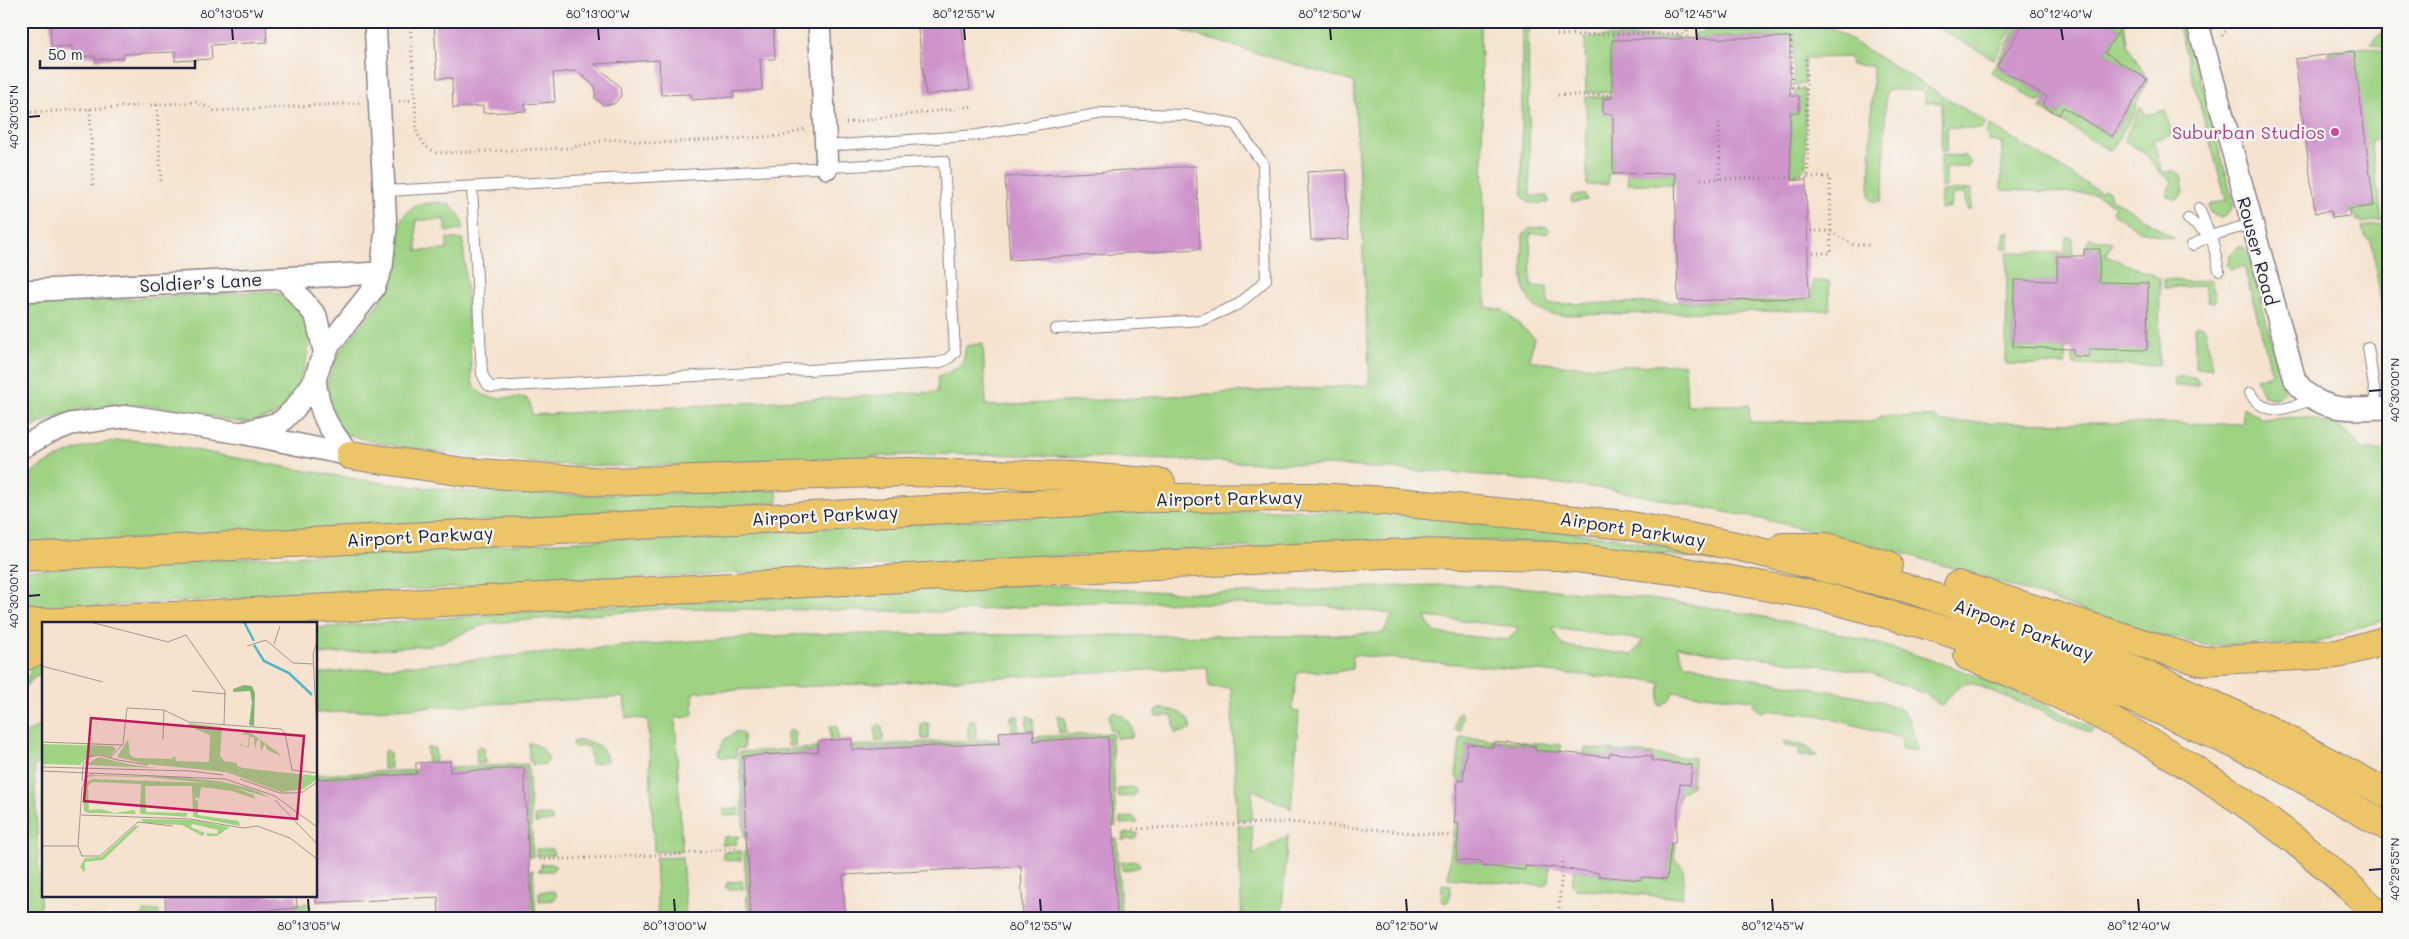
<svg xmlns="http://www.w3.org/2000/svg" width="2409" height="939" viewBox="0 0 2409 939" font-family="Mali,sans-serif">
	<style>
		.green { fill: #9fd384; stroke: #607a60; fill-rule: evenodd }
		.building { fill: #cf94cc }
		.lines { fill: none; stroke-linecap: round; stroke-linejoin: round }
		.service-casing { stroke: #8c8285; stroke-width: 12 }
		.minor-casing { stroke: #8c8285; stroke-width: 24 }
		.motorway-casing { stroke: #8c8285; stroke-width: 30 }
		.path { stroke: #8c8285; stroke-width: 3; stroke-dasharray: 1 4; stroke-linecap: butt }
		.service { stroke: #fff; stroke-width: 10 }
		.minor { stroke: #fff; stroke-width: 21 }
		.motorway { stroke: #edc569; stroke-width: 28 }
		.ticks { fill: none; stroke: #22223b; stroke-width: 2 }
		.hotel-dot { fill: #d1479c; stroke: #f6f6f2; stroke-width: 2 }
		.labels { text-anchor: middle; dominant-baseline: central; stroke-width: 4.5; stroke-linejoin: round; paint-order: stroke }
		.hotel-label { font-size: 18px; fill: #b23c85; stroke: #f6f6f2; text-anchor: end }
		.street-label { font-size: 18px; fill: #22223b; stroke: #f6f6f2 }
		.inset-river { fill: none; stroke: #4bb8c5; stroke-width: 2.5 }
		.inset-road { fill: none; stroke: #a19694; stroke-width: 1 }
		.view { fill: #c2185b; fill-opacity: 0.15; stroke: #c2185b; stroke-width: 2.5 }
		.inset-edge { fill: none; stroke: #22223b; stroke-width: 2.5 }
		.neatline { fill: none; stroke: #22223b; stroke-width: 2 }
		.ticks-label { font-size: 12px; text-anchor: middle; fill: #22223b }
	</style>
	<rect width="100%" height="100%" fill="#f6f6f2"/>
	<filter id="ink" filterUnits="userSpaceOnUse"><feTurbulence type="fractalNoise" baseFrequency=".02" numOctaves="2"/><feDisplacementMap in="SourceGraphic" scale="10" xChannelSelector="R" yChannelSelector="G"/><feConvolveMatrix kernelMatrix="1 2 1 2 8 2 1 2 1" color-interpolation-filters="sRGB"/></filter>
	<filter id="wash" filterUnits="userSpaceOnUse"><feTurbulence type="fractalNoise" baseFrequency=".0096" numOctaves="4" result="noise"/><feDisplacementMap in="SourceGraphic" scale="20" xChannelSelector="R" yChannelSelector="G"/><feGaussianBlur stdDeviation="1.12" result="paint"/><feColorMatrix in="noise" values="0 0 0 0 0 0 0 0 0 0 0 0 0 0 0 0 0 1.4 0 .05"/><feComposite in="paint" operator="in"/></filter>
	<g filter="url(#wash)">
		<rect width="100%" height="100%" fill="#f5e3cf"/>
		<path class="green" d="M1149,21H1480L1486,307L1503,310L1534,338L1529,360C1579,371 1634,365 1685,364L1687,405H1749L1750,422H1872L1882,416L1935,417L1941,422L2242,424L2244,407L2262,419L2306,417L2336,425L2349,434L2362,449L2388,451V618L2314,644L2206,645L2146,632L1999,582L1895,551L1771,521L1614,490L1471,474L1327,465L987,454L902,455L695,465L612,466L548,464L464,456L376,443L350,435L343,431L326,406V386L339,352L374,310L388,288L396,265L401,223L404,215L417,205L440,202L450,205L457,211L462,219L463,229L446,232V220H416L417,251L447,250V238L463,240L472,381C483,406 505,395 526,398L530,403L532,415L937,392L938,377L957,368L963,361L966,346L983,343L986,405L993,406L1370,385L1354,82Z
			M1522,21H1544L1542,24H1528L1530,196H1547L1549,201L1547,203H1529L1524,198L1522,193Z
			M1707,21H1820L1925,85L1921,90H1886L1883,193L1881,201L1873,202L1869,197L1873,66L1851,65L1849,57L1804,58L1805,84L1794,85V37L1695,38V33L1705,32Z
			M1925,21H1947L1948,24L2014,25L1994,59Z
			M2020,21H2025L1997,67L2047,97L2044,101L2040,99L2038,102L1991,72Z
			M2108,21H2124L2127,45L2148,80L2137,101L2136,110L2112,150H2108L2040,108L2042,105L2059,115L2063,107L2112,137L2147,79L2105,53L2120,29Z
			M2177,21H2185L2233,201V208L2226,216L2219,218L2211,213L2208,205L2226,200Z
			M2388,31V49L2371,43L2378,35Z
			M1678,36V39L1612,40V92L1586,93L1585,37Z
			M2369,47L2388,54V138L2371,140L2382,220L2361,223L2360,220L2356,221L2354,213H2350L2349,209L2374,206L2328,52Z
			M1928,87L1986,122L1982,129L1947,127V151H1941L1942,103L1925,102L1924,93Z
			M1795,90H1805L1806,167L1797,175L1722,176L1725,172H1791L1790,112L1799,111V97L1795,96Z
			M1586,97H1613L1603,99V114H1613V174H1608V184L1587,185Z
			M2141,106L2146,115L2165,110L2172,135L2153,140L2162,172L2176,171L2181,175L2184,192L2178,199H2173L2166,195L2172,181L2159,172L2147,155L2124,140Z
			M1990,125L2100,192L2103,189L2109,191L2111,198L2175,239L2140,231L2114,214L2112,211L2115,205L2095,194L2001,190L2002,143L1989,141L1986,133Z
			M1941,155L1966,156L1971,163L1968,167H1946V187H1941Z
			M1627,173H1677L1678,184H1628Z
			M1972,189L1971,209H1967L1964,194H1953L1950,207L1940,209L1941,191Z
			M1574,195H1585L1587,200L1573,202L1570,199Z
			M2382,224L2388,266V333L2385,332L2372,241L2364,236L2362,227Z
			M1547,227L1549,230L1548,233L1530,234L1531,286L1547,287L1548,304L1812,300V281H1829L1830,310L1560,315C1513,312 1524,270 1523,235L1530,228Z
			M2005,232L2009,233V248H2002Z
			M2066,237H2070L2073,240L2072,256H2057V265L2064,281H2014L2013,347L2065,348V365L2006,364L2007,252L2065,253Z
			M2089,238L2112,242L2106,256L2160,278L2159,365H2073V356L2088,357L2089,349H2147L2148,283L2099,282V249H2086Z
			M2239,246H2243L2248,253L2283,384V393C2279,400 2270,399 2263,395L2256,379L2272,374L2244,266L2230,269L2227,266L2230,255Z
			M2164,279L2188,282L2211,280L2216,300L2212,303L2208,302L2204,286L2164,288Z
			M272,291C289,297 306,312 310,330C313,346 296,401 283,411C278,415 256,421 250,422C235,424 209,415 194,412C133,401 75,400 21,434V305Z
			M2197,325H2202L2205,328L2213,368H2195V328Z
			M2176,377H2195L2199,383L2197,386H2175L2173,380Z
			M128,440L158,443C255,461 351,482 449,490C558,499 668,493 777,490L778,502L724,508L21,545V481C53,455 87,443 128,440Z
			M1174,510H1299L1391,514L1605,536L1719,558V562C1614,546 1509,539 1402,539L21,610V570Z
			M1032,584C1101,588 1170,594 1239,593C1323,592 1406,582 1490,586C1647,593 1806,616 1955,668C2003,685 2049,707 2095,729L2090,733L2044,712L1971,683C1953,685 1953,696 1941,706L1926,694L1868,672L1735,654L1723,655L1677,646L1684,663L1736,676L1859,696L1883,702L1899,708L1909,719L1918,751L1901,749L1902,738L1818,715L1765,710L1762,713L1754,706L1753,700L1673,692L1670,699L1660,706L1659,704L1660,683L1651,681L1353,655L1352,669L1336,672L1303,671L1297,673L1292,711L1299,712L1291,809L1252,789V819L1237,820L1231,688L1209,687L1207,667L693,692V714L688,717L675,718L682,851L654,852L648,719L626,718L624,697L316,713V674C482,660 647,641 813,634L1312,636L1383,633L1393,614L1323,606L1106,601L951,612L672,608L493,623C471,627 453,640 431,645L316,655V628L591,607ZM1426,617L1518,627H1519L1508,640L1436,633L1428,624ZM1552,628L1643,640L1633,655L1563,646Z
			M44,658V670L21,689V681L31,673L28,667Z
			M1161,709C1175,709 1190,714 1191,730L1175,733L1173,716H1156V711Z
			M1112,712C1124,714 1135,724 1132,737L1116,738L1115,730H1110L1109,715Z
			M1460,712L1462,715L1461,731L1455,730L1457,714Z
			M1060,715L1065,718L1066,732L1059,733L1058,717Z
			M1018,716L1019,731H1012L1011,717Z
			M1027,716L1033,718L1034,734L1033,730H1027Z
			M970,720L975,722L976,737H968V723Z
			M924,722L929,724V739H922L921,725Z
			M44,723V763L34,765L41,918H21V736Z
			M879,724L882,727L883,741L876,742L875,728Z
			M830,726H837L839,740L830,741Z
			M790,729L795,732V746H788L787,733Z
			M737,731L743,734L744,748L736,749V757H721L719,753L724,740Z
			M1112,733L1116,826H1112L1108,737L1034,741L1033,737Z
			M1460,737L1561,745V752L1535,750L1536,746L1493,742V747L1467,744L1463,781L1456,778Z
			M999,739L1000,743L853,750L852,746Z
			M574,741C589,740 605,744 607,761L591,764L589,746L574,747L572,745Z
			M1786,741L1807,747L1817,756H1799V748L1785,746L1783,742Z
			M529,743C538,744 545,751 549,759L546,764L532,765V761H529Z
			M480,746L484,748L485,763L477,764L476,749Z
			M427,748H435L436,762L428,763Z
			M818,748V752L743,756L747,838H744L739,752Z
			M1585,748L1694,758L1692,786L1681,792L1679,800L1675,799L1677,763L1652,761V756L1610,753L1609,757L1583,754Z
			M386,750L390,753L391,768L383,769V753Z
			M528,764L533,857H529L524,768L450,772V768Z
			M416,770V774L316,779V775Z
			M1134,788L1136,792L1133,796L1118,797V789Z
			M739,808V815L725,816L722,814L724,809Z
			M549,815L552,817V821L535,823V816Z
			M1134,817L1138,823L1120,824V818Z
			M1454,823L1459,824L1456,860L1550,868L1549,882L1545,886L1448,878Z
			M1238,826H1252L1253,855L1288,836L1281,918H1242Z
			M1124,833H1138V835L1135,839L1121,840L1124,838Z
			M740,836L736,839L737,844L722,845L724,837Z
			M1113,839H1117L1121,918H1117Z
			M1671,843L1676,844L1674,858L1684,869L1682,898L1576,889L1572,885L1574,870L1599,873V876L1641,880L1642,877L1667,879Z
			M536,849H552L554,855L537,856Z
			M741,851V860L727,861L723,858V852Z
			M744,851H748L751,918H748Z
			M682,857L686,918H658L655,858Z
			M1137,861L1140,865L1138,868L1122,870V862Z
			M541,864H555V868L552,871H538L541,869Z
			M530,870H533L536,918H532Z
			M742,881L743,889H729L725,887L728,882Z
			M1442,884L1451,885L1449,900L1446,903L1441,900Z
			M554,891L557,895L554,900L539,901V892Z
			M310,903L311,918H291L283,912L287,910V905Z
			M159,911V918H142L144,912Z"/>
		<g id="blocks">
			<path class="building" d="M50,21H266L267,42L211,45L212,59L175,61V52L124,54V58L95,60V56L72,57V46L51,47Z
				M434,21H773L775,59H760L762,90L733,92L734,97L691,100V94L661,95L659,60L595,64L620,87L621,96L614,104L603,105L595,98V87L577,71L553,73L555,102L525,104L526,111L483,113V106L453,108L452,78H437Z
				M917,21H961L970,89L926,95Z
				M2025,21H2108L2120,29L2105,53L2147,79L2112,137L2063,107L2059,115L2042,105L2047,97L1997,67Z
				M1790,37V96H1799V112H1790L1791,180H1806L1809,298L1678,301L1675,173L1613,174V114H1603V99L1612,98V40Z
				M2354,51L2374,206L2349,209L2350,216L2332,218L2331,211L2315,213L2295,59Z
				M1196,166L1200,249L1010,260L1005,177Z
				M1345,170L1349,239L1311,240L1307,172Z
				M2084,249H2100L2099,282L2148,283L2147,350L2089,349V357L2073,356V349L2013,347L2014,280L2057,281V256H2084Z
				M1033,730L1034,741L1108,737L1117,918H1023L1021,866L843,875L845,918H751L743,756L818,752V741L852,739V750L1000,743L999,732Z
				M1493,742L1536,746L1535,750L1609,757L1610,753L1652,756V761L1692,765L1690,785L1680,784L1675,843H1671L1667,879L1642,877L1641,880L1599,876V873L1551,867V868L1525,866V870L1482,866V862L1456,860L1459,824L1454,823L1458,780L1463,781L1467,744L1493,747Z
				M450,761V772L524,768L532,918H439L438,897L316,903V779L416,774V763Z
				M165,895H296L297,908L260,911V918H166Z"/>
		</g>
	</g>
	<g filter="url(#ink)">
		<use href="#blocks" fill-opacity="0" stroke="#8c8285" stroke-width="1"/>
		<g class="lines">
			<defs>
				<path id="service" d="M826,146L978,135L1103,113L1186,115L1235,124L1263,164L1266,280L1239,304L1202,320L1056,329
					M385,191L944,161L955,352L948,359L938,363L492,387L488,385L482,374L472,187
					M2199,208L2213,243L2219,270
					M2188,219L2209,235
					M2192,245L2210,236L2251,224
					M2368,347L2377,408
					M2250,393C2265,419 2291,408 2313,399"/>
				<path id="minor" d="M819,21L827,168
					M2197,21L2295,380C2318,414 2351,409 2388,408
					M284,278L316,316L325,355
					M21,291L380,273
					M315,380C320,417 328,427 350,455
					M241,433L281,422L295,408L315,380L320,363L330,344L374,288L382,266L386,228L375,21
					M21,448L46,434L71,424L129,416L241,433L350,455"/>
				<path id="motorway" d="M350,455L464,472L607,482L908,472L1071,476L1161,483
					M1783,547H1826L1888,565
					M21,557L1159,498L1313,497L1387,501L1625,525L1736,546L1910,589L2035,632L2161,681L2271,731L2388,794
					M1958,585L2199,661L2337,654L2388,640
					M21,624L1271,559L1411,553L1560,556L1674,570L1820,596L1930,626L2025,657L2139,701L2266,758L2388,827
					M1968,656C2014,672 2057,693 2100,715C2203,769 2299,835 2382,918
					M21,658L44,647"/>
			</defs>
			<use href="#service" class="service-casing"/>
			<use href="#minor" class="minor-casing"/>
			<use href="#motorway" class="motorway-casing"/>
			<path class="path" d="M410,21L417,133L426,147L437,153L570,148L605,140L621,139L657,143L783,136L805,129
				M1687,21V39
				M1557,35L1687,33
				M2222,36L2233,21
				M1791,37L1792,97
				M1792,87H1807
				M1558,95H1612
				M399,101L414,100
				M157,105L161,181
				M90,109L93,185
				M21,113L197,102L215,111L361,103
				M846,123L973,106
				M1719,123L1720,179
				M1808,177H1830L1831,253H1812
				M1701,179L1808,178L1806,58
				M1811,231H1830L1854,245H1872
				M1133,829L1289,822L1449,836
				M540,860L680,854L737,848
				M1558,918L1563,858"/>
			<use href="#service" class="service"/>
			<use href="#minor" class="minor"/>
			<use href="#motorway" class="motorway"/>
		</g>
	</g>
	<path class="ticks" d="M232,28L233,40M598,28L599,40M964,28L965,40M1330,28L1331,40M1696,28L1697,40M2061,28L2063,40M28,117L40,116M2369,391L2382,390M28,596L40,595M2369,870L2382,869M308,899L309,912M674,899L675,912M1040,899L1041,912M1406,899L1407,912M1772,899L1773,912M2138,899L2139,912"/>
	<circle class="hotel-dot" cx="2335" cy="132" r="5"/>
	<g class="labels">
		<g class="hotel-label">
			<text x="2325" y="132">Suburban Studios</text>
		</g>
		<g class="street-label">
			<text transform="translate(2258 251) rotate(75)">Rouser Road</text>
			<text transform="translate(201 282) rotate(-3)">Soldier's Lane</text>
			<text transform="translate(1229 498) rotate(-1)">Airport Parkway</text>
			<text transform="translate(825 515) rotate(-3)">Airport Parkway</text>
			<text transform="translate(1633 529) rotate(9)">Airport Parkway</text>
			<text transform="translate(420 536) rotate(-3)">Airport Parkway</text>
			<text transform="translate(2024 629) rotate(20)">Airport Parkway</text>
		</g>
	</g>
	<g transform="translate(42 622)">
		<rect width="275" height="275" fill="#f5e3cf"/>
		<path d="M147,101L180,105L178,134L182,139L195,141V144L201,146L275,154V157L262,167L239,170L184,150L104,142L75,135L86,117L88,133L93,136L129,137L133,134L134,139L167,140L168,113L146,104ZM206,109L234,129L240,134L225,128L223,122L219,129L218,118H215L213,128L212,115H208L207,125L198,124L200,120V124H206L207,113L199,112ZM0,122L71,124L74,127L68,135L57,132L45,136L38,143L0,142ZM57,135L85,142L114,146L43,143ZM51,153L134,155L176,159L203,165L217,170L229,176L193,166L212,173L213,177L190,169L159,165L157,177L154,175L153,178L156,179V193L197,199L198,204L151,195L150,164H103L104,190L146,191L144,195L133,194L98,192L99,162L50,160L46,164L47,188L59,187L73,191L92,188L94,192L46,191L42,189L41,175L43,161L50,157L167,161L104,155L52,154L43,158ZM99,197L151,198L188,205L175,214H165V211L175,212L176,208L150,202L149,205L163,211L160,214L140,203L102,201ZM93,204H97L61,238L43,240V251L38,245L43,236L59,235Z" fill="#9fd384"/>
		<path d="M202,63L210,64L213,71L212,104L207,103L210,80L208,69L191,70V67Z" fill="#7fb572"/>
		<path class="inset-river" d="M202,0L212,19M212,23L222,39L247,51L270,73"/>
		<path class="inset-road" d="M48,0L126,20L144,13M144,13L183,69L182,103M275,20L271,32L275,111M232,22L238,4M205,24L224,18L251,41L272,42M0,44L61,60M150,69L184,72M121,117L122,88L147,100L239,107L243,111L250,148L275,151M0,120L80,123M68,136L81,122L85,86L122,88M76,138L106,143M0,145L148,149L181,153M0,149L183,157L233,174L275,205M198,157L238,171H251L261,170L275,160M40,159L41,143L47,135L57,133L76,138M40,166L36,224L40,234H58L96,200M40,167L44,155L51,152M233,178L275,222M39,193L148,197L201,206L215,204L248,216L275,237M96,200L131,204M0,224H36"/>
		<path class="view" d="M49,96L262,114L255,197L42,179Z"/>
		<rect width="275" height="275" class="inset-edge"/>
	</g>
	<rect width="2409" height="939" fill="none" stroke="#f6f6f2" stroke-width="55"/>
	<path d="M40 60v8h155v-8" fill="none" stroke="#22223b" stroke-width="2.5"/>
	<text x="48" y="60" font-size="15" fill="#22223b" stroke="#f6f6f2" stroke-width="4" paint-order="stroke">50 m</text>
	<rect x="28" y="28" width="2354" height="884" class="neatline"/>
	<g class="ticks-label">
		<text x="232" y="18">80°13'05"W</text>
		<text x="598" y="18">80°13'00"W</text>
		<text x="964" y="18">80°12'55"W</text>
		<text x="1330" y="18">80°12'50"W</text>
		<text x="1696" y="18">80°12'45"W</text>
		<text x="2061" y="18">80°12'40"W</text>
		<text transform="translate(14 117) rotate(-90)" y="4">40°30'05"N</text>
		<text transform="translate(2395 390) rotate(-90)" y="4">40°30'00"N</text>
		<text transform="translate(14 596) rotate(-90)" y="4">40°30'00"N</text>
		<text transform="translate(2395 869) rotate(-90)" y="4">40°29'55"N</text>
		<text x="309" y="930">80°13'05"W</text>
		<text x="675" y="930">80°13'00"W</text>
		<text x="1041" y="930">80°12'55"W</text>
		<text x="1407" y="930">80°12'50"W</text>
		<text x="1773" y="930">80°12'45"W</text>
		<text x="2139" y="930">80°12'40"W</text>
	</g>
</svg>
